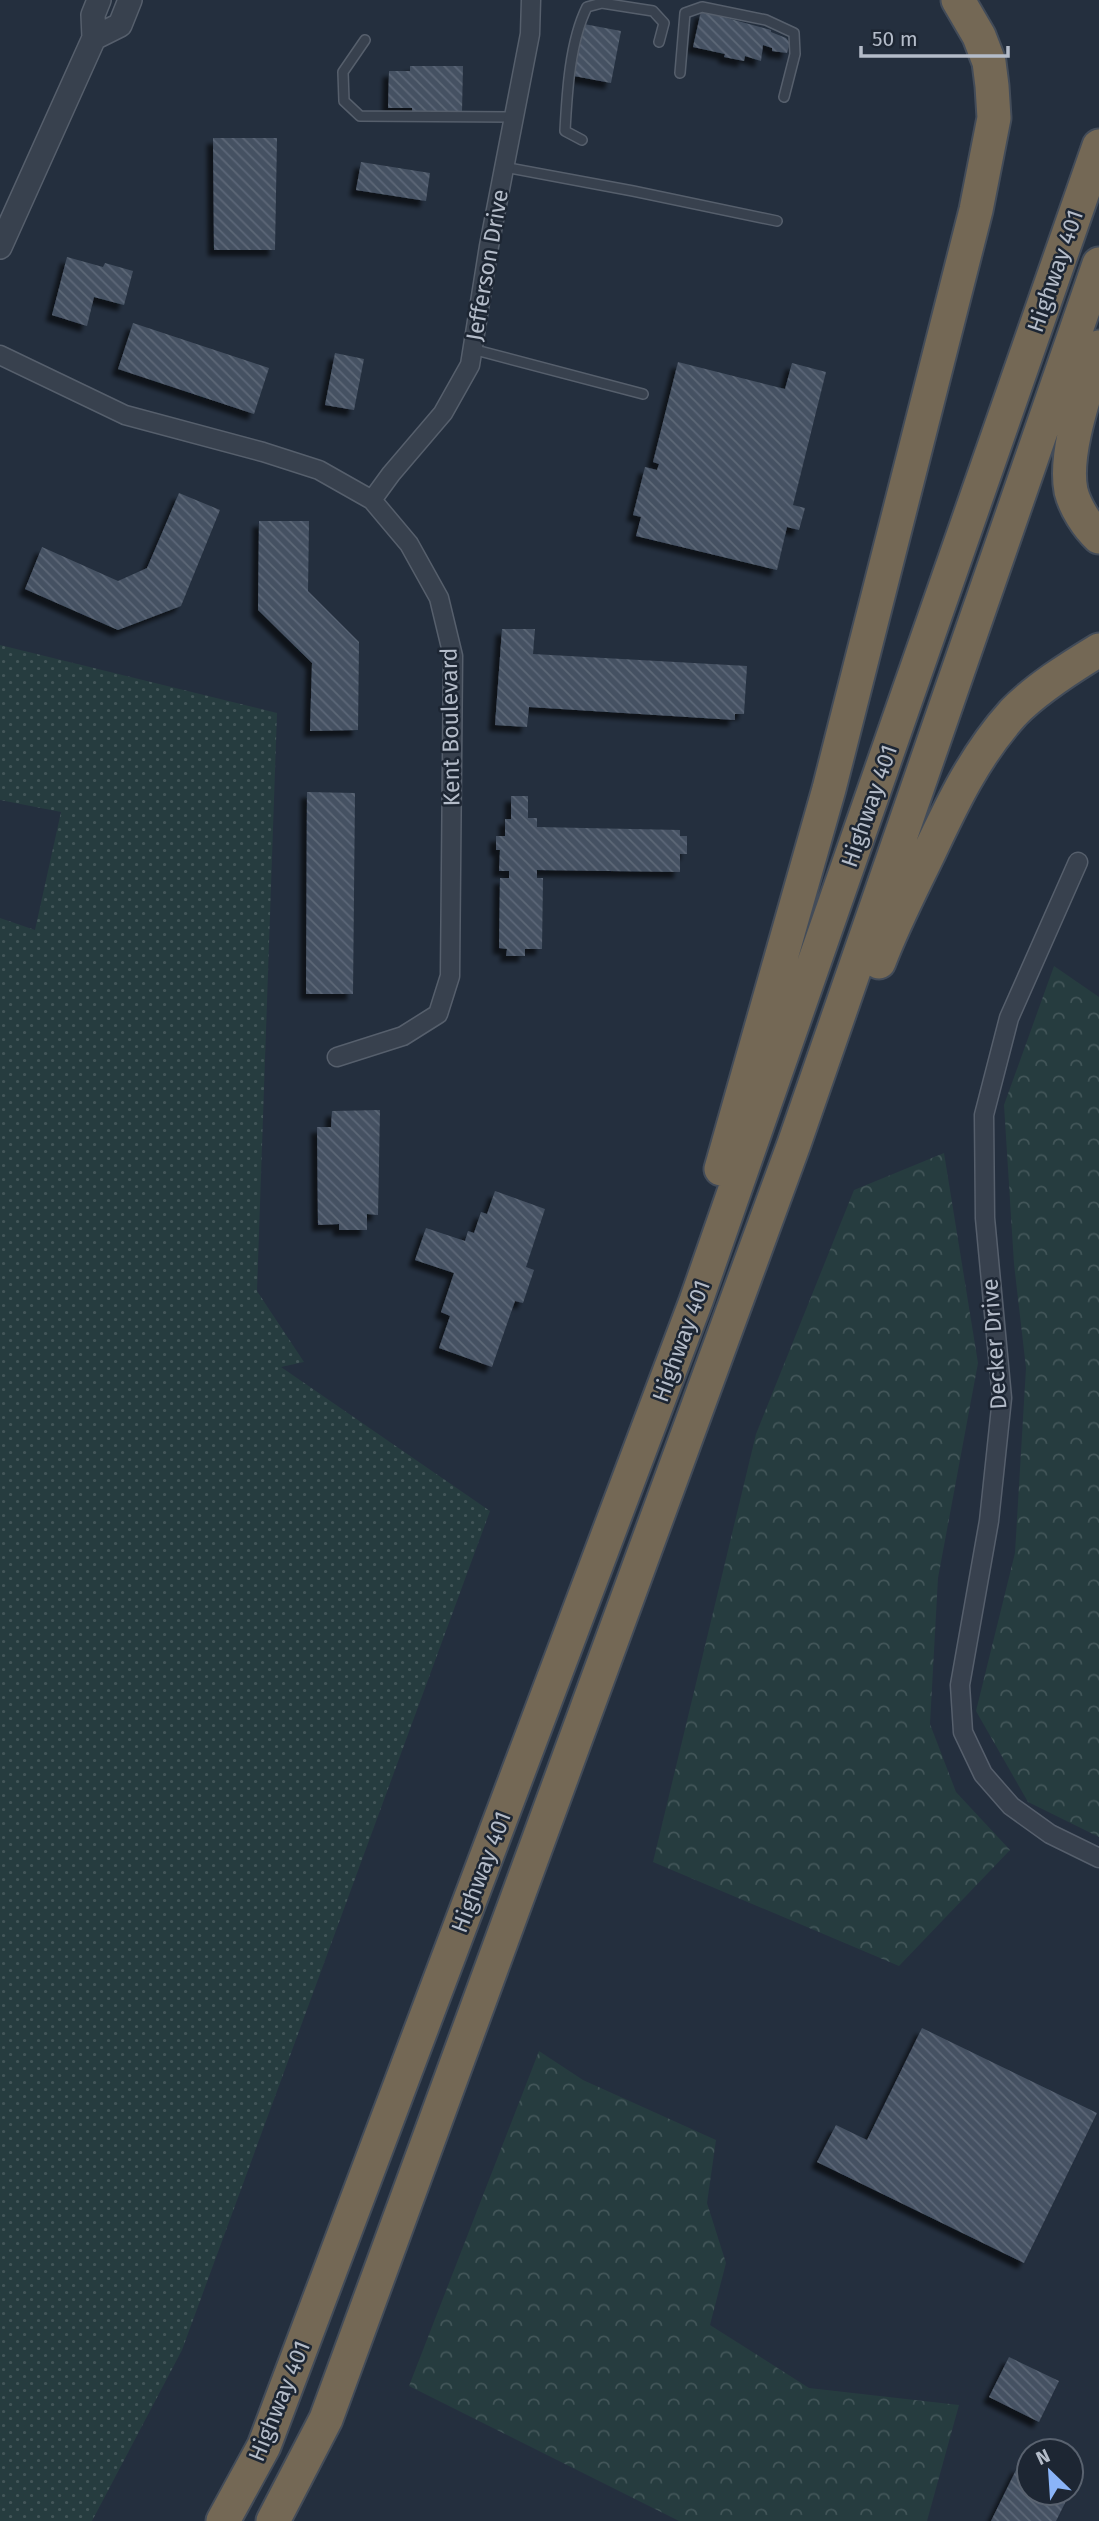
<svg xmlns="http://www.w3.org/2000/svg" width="1099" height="2521" viewBox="0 0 1099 2521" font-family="'Fira Sans',sans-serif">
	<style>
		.green { fill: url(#green-dots) }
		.forest { fill: url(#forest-crowns) }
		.building { fill: url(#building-back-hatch); filter: url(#shadow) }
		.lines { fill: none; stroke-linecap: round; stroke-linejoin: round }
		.service-casing { stroke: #565f6c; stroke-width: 12 }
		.minor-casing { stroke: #565f6c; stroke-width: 21 }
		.tertiary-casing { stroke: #565f6c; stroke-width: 26 }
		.motorway-casing { stroke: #434c59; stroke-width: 37 }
		.service { stroke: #38414e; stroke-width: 9 }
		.minor { stroke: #38414e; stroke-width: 18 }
		.tertiary { stroke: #38414e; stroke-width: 23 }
		.motorway { stroke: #746855; stroke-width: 33 }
		.labels { text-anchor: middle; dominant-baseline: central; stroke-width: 5; stroke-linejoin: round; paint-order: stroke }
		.street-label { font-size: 23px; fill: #b4bcc9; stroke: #1d2633 }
	</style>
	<defs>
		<pattern id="green-dots" width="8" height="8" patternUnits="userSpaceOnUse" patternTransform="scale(1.75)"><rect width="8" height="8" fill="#263c3f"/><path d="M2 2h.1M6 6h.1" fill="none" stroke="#435659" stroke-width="1.8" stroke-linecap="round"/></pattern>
		<pattern id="forest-crowns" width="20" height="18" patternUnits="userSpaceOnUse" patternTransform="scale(1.75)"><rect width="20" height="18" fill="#263c3f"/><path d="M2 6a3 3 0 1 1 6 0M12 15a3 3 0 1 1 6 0" fill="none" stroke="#435659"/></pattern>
		<pattern id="building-back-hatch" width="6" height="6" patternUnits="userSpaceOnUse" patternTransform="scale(1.75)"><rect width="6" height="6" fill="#455162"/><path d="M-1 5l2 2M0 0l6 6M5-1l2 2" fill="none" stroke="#5d6877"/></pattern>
		<filter id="shadow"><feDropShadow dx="-6" dy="6" stdDeviation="2" flood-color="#0009"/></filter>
	</defs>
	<rect width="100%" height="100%" fill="#242f3e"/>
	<path class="green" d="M0,645L277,713L257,1291L304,1362L281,1367L490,1511L182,2350L92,2521H0V918L35,930L61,812L0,800Z"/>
	<path class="forest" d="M1054,966L1099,997V1837L1028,1802L976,1711L1015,1553L1026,1368L1014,1264L1004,1105Z
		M944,1153L978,1363L938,1578L930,1724L956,1792L1010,1850L899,1966L653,1862L756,1434L854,1190Z
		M539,2051L583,2080L716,2140L707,2203L726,2263L710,2325L809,2388L959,2405L927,2521H679L409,2386Z"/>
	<path class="building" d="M701,11L771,30V32L786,38L790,43L787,53L772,51V48L763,45L761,61L745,56L744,61L724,57L725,54L693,47Z
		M584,24L621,31L611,83L574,76Z
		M410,66H463L462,112L412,111V108H388L389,71H410Z
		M213,138H277L275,250H214Z
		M361,162L430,173L426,201L356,190Z
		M67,257L103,267L105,263L133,271L124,305L94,297L87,326L52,315Z
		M133,323L269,368L254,414L118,369Z
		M335,353L364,359L354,410L325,405Z
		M678,362L785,389L792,363L826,372L793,505L805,508L799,530L787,527L777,570L636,536L641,517L633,515L645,467L657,470L659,464L653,462Z
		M179,493L220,510L181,606L118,630L25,589L42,547L118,581L147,568Z
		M259,521H309L308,591L359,642L358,730L310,731L312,663L258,610Z
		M502,629H535L533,654L747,666L744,714H735V720L529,707L527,727L495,725Z
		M307,792L355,793L353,994H306Z
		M511,796H528V818H537V827L680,830V836H687V854H680V872L537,870V878H543L542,949H525V956H506L507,949L499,948L500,878H509V871H499L500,850H496V836H505V819H511Z
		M380,1110L378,1215L367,1214V1230H339V1224L318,1225L317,1127H331L332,1111Z
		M495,1191L545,1209L526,1267L534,1270L523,1303L515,1301L492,1367L439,1348L450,1316L441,1312L454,1273L415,1260L426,1228L465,1241L468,1231L474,1233L481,1212L487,1214Z
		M922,2028L1097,2113L1024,2263L817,2162L836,2125L867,2140Z
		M1009,2357L1059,2381L1039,2422L989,2397Z
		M1018,2466L1029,2471V2493H1070L1056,2521H991Z"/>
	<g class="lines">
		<defs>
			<path id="service" d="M365,40L343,72L344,101L360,116L514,117
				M680,73L685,13L702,7L766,20L794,33L795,54L784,97
				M582,140L565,131C567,92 570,41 587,7L602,3L653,11L664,23L659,42
				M504,167L633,191L777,221
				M472,349L643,394"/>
			<path id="minor" d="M0,355L125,415L263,452L319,470L372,500L409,544L439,598L453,656L450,976L438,1014L403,1036L337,1057
				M372,500L391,474L443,413L470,365L489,246L530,34L531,0
				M1078,862L1009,1018L984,1115L985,1218L1002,1398L989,1521L960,1685L963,1732L983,1774L1011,1806L1050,1834L1099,1858"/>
			<path id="tertiary" d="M94,38L120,25L130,0
				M0,247L94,38L93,15L99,0"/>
			<path id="motorway" d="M1099,347C1088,386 1063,451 1071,491C1075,507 1087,526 1099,537
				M879,962C893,925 911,890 928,855C952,804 975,755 1013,713C1036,689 1071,667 1099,650
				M721,1169L829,789L976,210L994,118L992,86L989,62L979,36L958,0
				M223,2521L264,2446L696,1301L1099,146
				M273,2521L326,2419L794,1144L1099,264"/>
		</defs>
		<use href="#service" class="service-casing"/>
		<use href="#minor" class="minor-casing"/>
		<use href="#tertiary" class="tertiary-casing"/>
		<use href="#motorway" class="motorway-casing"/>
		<use href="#service" class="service"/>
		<use href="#minor" class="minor"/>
		<use href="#tertiary" class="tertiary"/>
		<use href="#motorway" class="motorway"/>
	</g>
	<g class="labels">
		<g class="street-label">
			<text transform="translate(487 265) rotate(-80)">Jefferson Drive</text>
			<text transform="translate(1055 271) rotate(-71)">Highway 401</text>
			<text transform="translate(450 727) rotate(-91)">Kent Boulevard</text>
			<text transform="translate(869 806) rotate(-71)">Highway 401</text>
			<text transform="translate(681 1341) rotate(-70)">Highway 401</text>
			<text transform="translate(994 1344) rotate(-94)">Decker Drive</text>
			<text transform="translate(481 1872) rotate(-69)">Highway 401</text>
			<text transform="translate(279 2401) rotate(-68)">Highway 401</text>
		</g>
	</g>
	<g transform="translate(1050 2472) rotate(335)"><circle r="33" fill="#1d2633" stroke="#59626f" stroke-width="2"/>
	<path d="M0-5L12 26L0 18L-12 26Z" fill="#8ab4f8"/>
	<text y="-10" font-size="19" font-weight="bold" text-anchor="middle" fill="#b4bcc9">N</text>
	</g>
	<path d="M861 46v10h147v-10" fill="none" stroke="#b4bcc9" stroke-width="3.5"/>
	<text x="872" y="46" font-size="21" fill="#b4bcc9" stroke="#1d2633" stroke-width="5" paint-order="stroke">50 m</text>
</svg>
